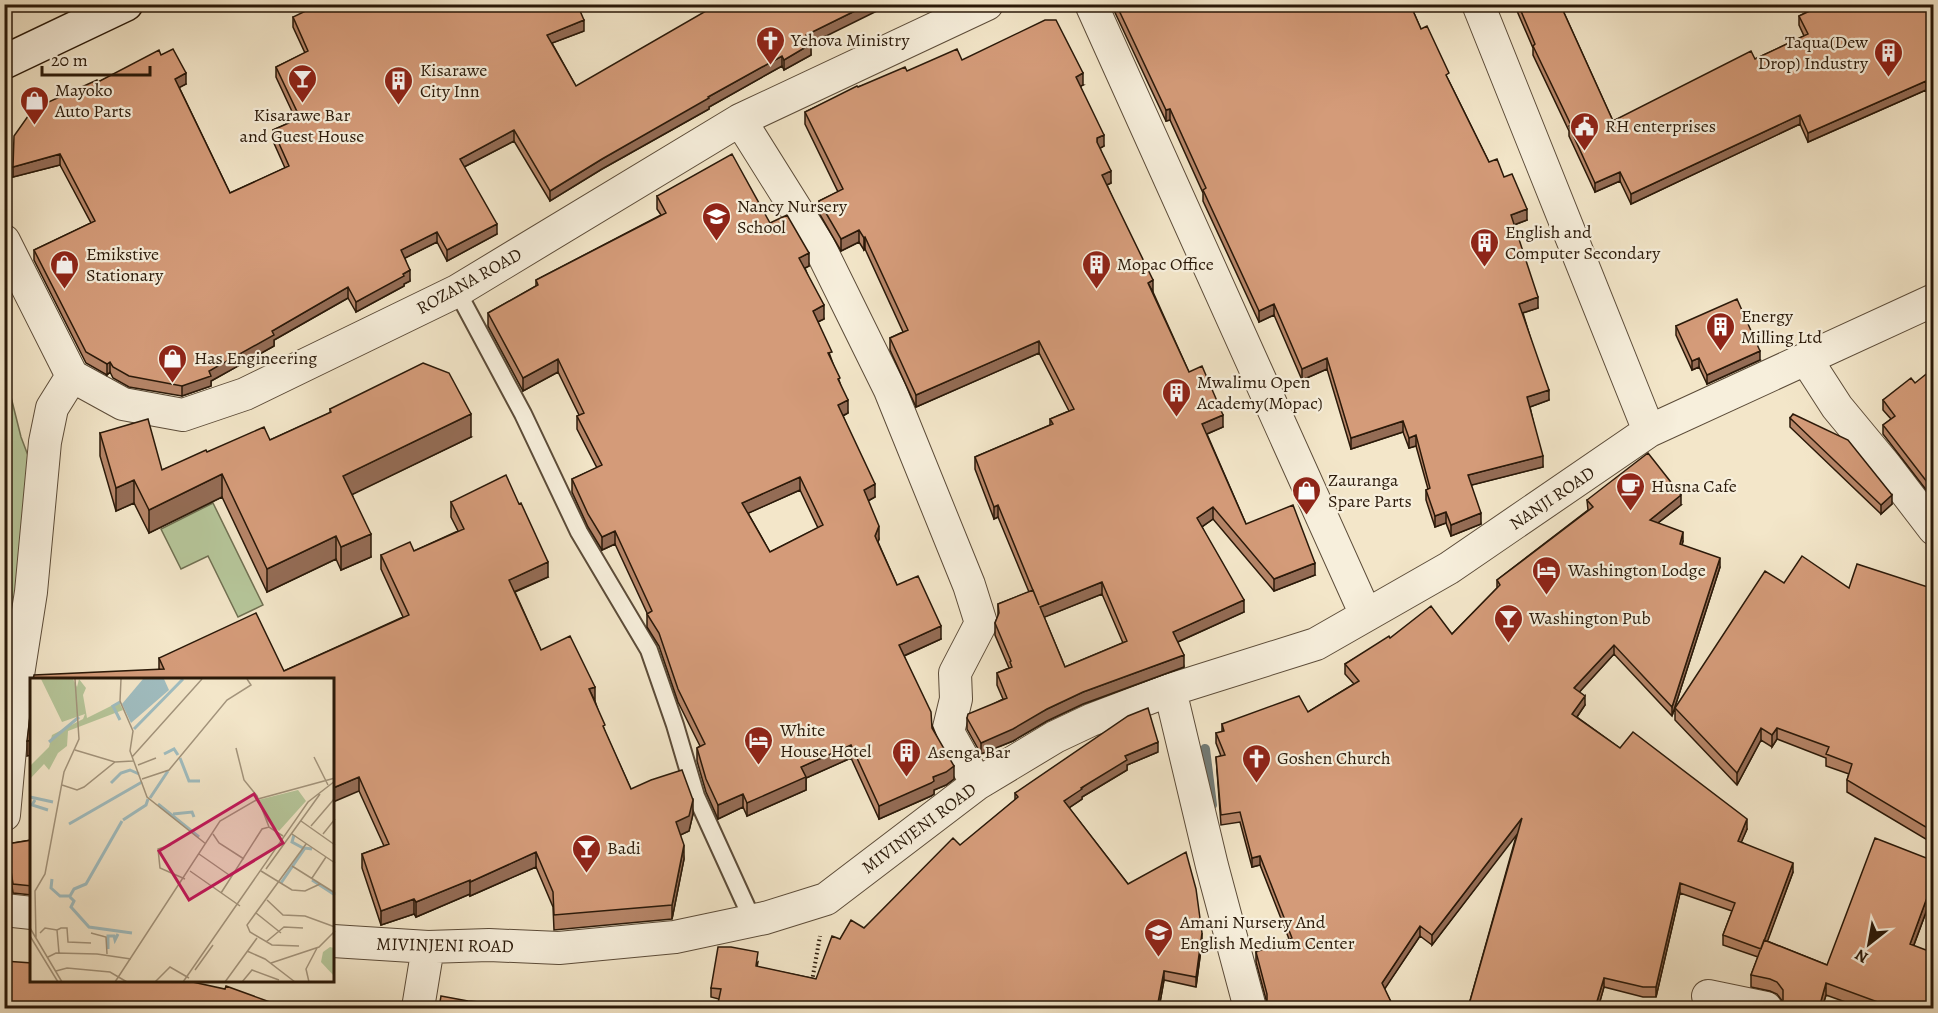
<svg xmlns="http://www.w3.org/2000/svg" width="1938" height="1013" viewBox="0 0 1938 1013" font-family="Alegreya,serif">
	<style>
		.green { fill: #b6c69a; stroke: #707052; stroke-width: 1.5 }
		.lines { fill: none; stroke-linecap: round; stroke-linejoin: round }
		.stream { stroke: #717b77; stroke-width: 10 }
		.service-casing { stroke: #5c4c39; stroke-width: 20 }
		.minor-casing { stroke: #5c4c39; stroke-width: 34 }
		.secondary-casing { stroke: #2a1909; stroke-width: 36 }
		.path { stroke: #2a1909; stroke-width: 4; stroke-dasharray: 1.5 3; stroke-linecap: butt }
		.service { stroke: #f7efdc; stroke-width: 16 }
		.minor { stroke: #f7efdc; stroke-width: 32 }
		.secondary { stroke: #f7efdc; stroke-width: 33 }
		.wall { fill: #b68568; stroke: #2a1909; stroke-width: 1.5; fill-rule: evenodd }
		.shaded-wall { fill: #946c55; stroke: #2a1909; stroke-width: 1.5 }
		.building { fill: #d49b79; stroke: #2a1909; stroke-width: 1.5; fill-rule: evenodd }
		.labels { text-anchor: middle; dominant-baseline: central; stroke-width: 4.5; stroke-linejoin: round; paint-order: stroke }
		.poi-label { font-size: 18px; fill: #2a1909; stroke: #f7efdc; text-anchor: start }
		.street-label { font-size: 18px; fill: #2a1909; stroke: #f7efdc }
		.inset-river { fill: none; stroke: #a0bdc0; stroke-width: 3 }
		.inset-road { fill: none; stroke: #a3947c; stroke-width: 1.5 }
		.view { fill: #c2185b; fill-opacity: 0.15; stroke: #c2185b; stroke-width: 3 }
		.inset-edge { fill: none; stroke: #2a1909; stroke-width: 3 }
	</style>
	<rect width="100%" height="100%" fill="#f3e6c9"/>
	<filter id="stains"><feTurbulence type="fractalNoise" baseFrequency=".00333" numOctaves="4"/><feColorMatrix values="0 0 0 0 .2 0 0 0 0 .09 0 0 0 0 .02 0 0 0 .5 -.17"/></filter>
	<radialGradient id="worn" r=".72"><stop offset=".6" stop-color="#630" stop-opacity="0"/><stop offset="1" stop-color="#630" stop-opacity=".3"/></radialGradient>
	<path class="green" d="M5,373L21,437L43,495L5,807Z
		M213,503L263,605L238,617L208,556L181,569L161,529Z"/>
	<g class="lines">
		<path class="stream" d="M1205,749L1212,805"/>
		<defs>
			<path id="service" d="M457,291L523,414L579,532L649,650L675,725L696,796L753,921"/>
			<path id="minor" d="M1091,4L1366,615
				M1478,4L1649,431
				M740,120L819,246L890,390L969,585L981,623L955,673L956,699L948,732L977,784
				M4,241L72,376L123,404L183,415L245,394L457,291L740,120L987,4
				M1806,359L1837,407L1885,465L1934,529
				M1170,690L1212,866L1250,1008
				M4,815L15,694L31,592L45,442L52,408L72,376
				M4,910L32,913
				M333,941L428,947L489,945L559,948L675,937L765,918L826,899L977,784L1055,737L1091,720L1170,690L1316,644L1449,568L1649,431L1934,300
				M1708,996L1766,1008
				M418,1008L428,947"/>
			<path id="secondary" d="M4,62L126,4"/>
		</defs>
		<use href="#service" class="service-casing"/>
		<use href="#minor" class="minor-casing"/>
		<use href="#secondary" class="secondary-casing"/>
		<path class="path" d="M812,981L820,936"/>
		<use href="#service" class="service"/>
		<use href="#minor" class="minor"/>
		<use href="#secondary" class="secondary"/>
	</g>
	<path class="wall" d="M1111,4H1410L1421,29L1449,81L1489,162L1504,177L1527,220L1514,225L1538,308L1523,313L1549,400L1530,407L1543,467L1471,485L1481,524L1451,536L1446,523L1435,527L1426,500V490L1428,489L1416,446L1409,448L1403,432L1351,449L1327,369L1302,380L1274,315L1259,322L1203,201V193L1170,120L1166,121Z
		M1514,4H1560L1613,121L1755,59L1804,36L1799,25V16L1813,9L1810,4H1934V108L1926,90L1808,142L1800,124L1631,204L1620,181L1595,192L1569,136V131L1533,55V48Z
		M293,17L584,31L552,43L576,86L810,44L811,55L784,70L782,66L709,107V109L602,169L550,201L514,141L464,167L497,234L447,261L437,242L405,258L410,281L404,284V286L356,312L348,298L274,340V346L211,381V386L182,396L129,387L113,378L110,372L107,375L86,363L34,260V250L91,223L60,165L13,177L98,82L161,55L186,84L179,87L230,193L285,168L273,141V130L296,120L276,77V67L305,53L293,27Z
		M962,60L1083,85L1080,86L1104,146L1100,148L1111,183L1107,185L1153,292L1189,372L1223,427L1207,434L1246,524L1315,575L1274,591L1213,519L1202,527L1244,612L1178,642L1184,667L1083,704L1047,721L1013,741L981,754L967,729V718L1003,699L997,685V673L1009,668L995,635V623L998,616V604L1029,592L998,517L994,519L975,469V457L1050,425V419L1069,411L1039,353L916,407L890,350V338L903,332L865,249L864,250L859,242L841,251L819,213V201L838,192L805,124V112L858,87L907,71ZM1102,594L1123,643L1065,667L1044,617Z
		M657,196L770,223L809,266L805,268L824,319L818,322L840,383L848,413L843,416L875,497L868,501L879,539L878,542L897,585L941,639L904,656L954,779L946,785L934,790V794L931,796L879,819L851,758L806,778V790L747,816L743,807L718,819L706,792L697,761V748L700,746L678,702L659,646L647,627V613L615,544L602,550L588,527L572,492V479L597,468L577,429V416L579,415L558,372L523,391L488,326V313L536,286V280L661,215L657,209ZM800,490L818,528L770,552L748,513Z
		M1676,326L1760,360L1707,384L1699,367L1692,370L1676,335Z
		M1934,376V500L1883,434V425L1891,419L1883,410V400L1915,383Z
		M330,409L471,437L352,494L371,557L341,570L336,559L267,592L222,497L149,533L134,503L116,511L100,456V433L162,470L207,452L270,440L330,413Z
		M1790,418L1892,504L1881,514L1790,427Z
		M1587,500L1681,505L1658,523L1683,541L1682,545L1720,567L1672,716L1614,654L1579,692L1585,705L1577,717L1620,748L1747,829L1741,842L1793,872L1767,941L1827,965L1934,861V896H1932L1914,945L1934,1008H1862L1826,995L1822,1008H1779L1783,1002L1777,994L1770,991L1751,987V975L1758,957L1723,945V935L1732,911L1680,893L1656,997H1643L1604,987L1598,1008H1468L1517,833L1432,945L1420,936L1384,989L1394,1008H1267V1003L1256,962V952L1289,939L1260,865L1252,867L1240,822L1221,825L1216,757L1221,756L1216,743V733L1222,732V724L1308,712L1354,684L1345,674V664L1390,638L1452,634L1497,588V580L1588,510Z
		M451,502L548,577L515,592L541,650L595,701L605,732L631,789L693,814L689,831L680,835L684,859L672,919L554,930L553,907L536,867L470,896V894L416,917L414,914L381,925L362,868V854L384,846L359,791L159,669V658L284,671L403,617L381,569V555L414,551L458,531L451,517Z
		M1784,583L1849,588L1934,589V844L1847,792V780L1849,774L1826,766V758L1777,739L1772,747L1761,740L1737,785L1675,720V708Z
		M1158,752L1127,765V770L1082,797V799L1069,808L1128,884L1202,942L1196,987L1164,980L1159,1008H717L719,999L711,997V988L758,962L757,967L816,979L840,939L864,928L1015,800V793Z
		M32,840V895L13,893L7,853V844Z"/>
	<path class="shaded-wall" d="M869,4H891L806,46V35Z
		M584,20V31L547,45V35Z
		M811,44V55L784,70V60Z
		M782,56V66L709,107V109L602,169L550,201V191L602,159L708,97Z
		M186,73V84L175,90V79Z
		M1083,73V85L1076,89V77Z
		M1926,81V90L1808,142V133Z
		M1170,109V120L1166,121V110Z
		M1800,115V124L1631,204V194Z
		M514,130V141L460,169V159Z
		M1104,135V146L1097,150V138Z
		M60,154V165L13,177V167Z
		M1111,171V183L1102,187V175Z
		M1620,172V181L1595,192V183Z
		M1527,209V220L1511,226V215Z
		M497,224V234L447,261V250Z
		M859,230V242L841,251V239Z
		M437,232V242L401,260V250Z
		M865,237V249L864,250V238Z
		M809,253V266L799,271V258Z
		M410,270V281L404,284V286L356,312V302Z
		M1153,280V292L1148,283Z
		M348,287V298L274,340V346L211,381V386L182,396V386L209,371L272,331Z
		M1538,297V308L1519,314V304Z
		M1274,304V315L1259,322V311Z
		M824,305V319L813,324V311Z
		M1039,341V353L916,407V395Z
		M1760,351V360L1707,384V375Z
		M1327,358V369L1302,380V369Z
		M1699,358V367L1692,370V361Z
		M558,359V372L523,391V378Z
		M110,362V372L107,375V364Z
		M1549,390V400L1527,408V397Z
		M848,400V413L838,418V405Z
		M471,414V437L343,499V476Z
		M1223,415V427L1202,436V424Z
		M1403,421V432L1351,449V438Z
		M1416,435V446L1409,448V438Z
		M1543,456V467L1468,486V475Z
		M222,474V497L149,533V510Z
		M800,477V490L742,516V503Z
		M134,480V503L116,511V488Z
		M875,484V497L864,503V490Z
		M1681,495V505L1650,529V520Z
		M1892,495V504L1881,514V505Z
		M998,505V517L994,519V507Z
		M1213,507V519L1197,530V518Z
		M1446,512V523L1435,527V516Z
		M1481,513V524L1451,536V525Z
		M879,526V539L875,549V536Z
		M615,531V544L602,550V537Z
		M1683,532V541L1680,553V544Z
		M371,534V557L341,570V547Z
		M336,536V559L267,592V569Z
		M1720,558V567L1672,716V707Z
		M548,562V577L509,594V580Z
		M1315,563V575L1274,591V579Z
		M1102,582V594L1040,619V607Z
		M1244,600V612L1173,644V632Z
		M941,626V639L899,658V645Z
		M1614,645V654L1574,698V688Z
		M1184,655V667L1083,704L1047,721L1013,741L981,754V743L1047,709L1083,692Z
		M595,687V701L589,689Z
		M1585,696V705L1572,724V714Z
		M1761,728V740L1737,785V773Z
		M1777,728V739L1772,747V735Z
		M32,740V755L27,756V741Z
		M1158,742V752L1127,765V770L1082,797V799L1064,811V801L1125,756Z
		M851,745V758L806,778V790L747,816V803L801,767Z
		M954,766V779L946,785L934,790V794L931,796L879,819V806Z
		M359,777V791L333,802V788Z
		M743,794V807L718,819V805Z
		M693,800V814L689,831L676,837V822Z
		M1522,818V828L1432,945V935Z
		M1747,819V829L1738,850V841Z
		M684,845V859L672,919V905Z
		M536,852V867L470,896V882Z
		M1260,856V865L1252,867V858Z
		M1793,863V872L1761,959V949Z
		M470,880V894L416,917V902Z
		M1680,883V893L1656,997V987Z
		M1932,884V896L1910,955V944Z
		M414,899V914L381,925V911Z
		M1420,926V936L1382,993V983Z
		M1202,933V942L1196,987V977Z
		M1164,971V980L1159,1008H1157Z
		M1604,978V987L1598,1008H1595Z
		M1826,983V995L1822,1008H1819Z"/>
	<path class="building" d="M320,4H577L584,20L547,35L576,86L718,4H869L806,35L811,44L784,60L782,56L708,97L709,98L602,159L550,191L514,130L460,159L497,224L447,250L437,232L401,250L410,270L403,274L404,276L356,302L348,287L272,331L274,335L209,371L211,376L182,386L129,376L113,367L110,362L107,364L86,352L34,250L95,221L60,154L13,167L14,136L33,109L97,80L98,82L159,50L161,55L173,49L186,73L175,79L230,193L289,166L273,130L300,118L276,67L308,51L293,17Z
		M1116,4H1410L1421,29L1427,26L1449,73L1446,75L1489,162L1497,159L1504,177L1512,174L1527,209L1511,215L1538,297L1519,304L1549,390L1527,397L1543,456L1468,475L1481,513L1451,525L1446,512L1435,516L1426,490L1430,488L1416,435L1409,438L1403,421L1351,438L1327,358L1302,369L1274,304L1259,311L1203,190L1206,188L1170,109L1166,110Z
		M1518,4H1560L1613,121L1751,51L1755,59L1808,34L1799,16L1816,8L1815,4H1934V98L1926,81L1808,133L1800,115L1631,194L1620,172L1595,183L1569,126L1571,125L1533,46L1535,44Z
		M1045,20H1056L1083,73L1076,77L1104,135L1097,138V142L1111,171L1102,175L1153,280L1148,283L1189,372L1202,366L1223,415L1202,424L1246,524L1293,505L1315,563L1274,579L1213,507L1197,518L1244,600L1173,632L1184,655L1083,692L1047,709L1013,729L981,743L967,718L968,714L1007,698L997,673L1012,667L1010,662L1011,661L995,623L999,613L998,604L1033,590L1039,605L998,505L994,507L975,457L1053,424L1050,419L1074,409L1039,341L916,395L890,338L908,330L865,237L864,238L859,230L841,239L819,201L843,189L805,112L857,86L858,87L905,67L907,71L957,49L962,60ZM1102,582L1127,641L1065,667L1040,607Z
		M732,154L770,223L787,215L809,253L799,258L824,305L813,311L832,352L828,353L840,378L838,379L848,400L838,405L875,484L864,490L879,526L875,536L897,585L918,576L941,626L899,645L931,712L932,728L954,766L946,772L933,777L934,781L931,783L879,806L851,745L801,767L806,777L747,803L743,794L718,805L706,779L697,748L705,744L678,689L659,633L647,614L652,611L615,531L602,537L588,514L572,479L602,465L577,416L584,413L558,359L523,378L488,313L538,285L536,280L666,213L657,196ZM800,477L823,525L770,552L742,503Z
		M1737,299L1760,351L1707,375L1699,358L1692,361L1676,326Z
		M423,363L449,373L471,414L343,476L371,534L341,547L336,536L267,569L222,474L149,510L134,480L116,488L100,433L148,419L162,470L206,450L207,452L264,427L270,440L331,412L330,409Z
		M1930,371L1934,376V491L1883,425L1895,416L1883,400L1911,378L1915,383Z
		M1793,414L1848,440L1892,495L1881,505L1790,418Z
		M1648,453L1681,495L1650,520L1683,532L1680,544L1720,558L1672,707L1614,645L1574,688L1585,696L1572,714L1620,748L1633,732L1747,819L1738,841L1793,863L1761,949L1723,935L1735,903L1680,883L1656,987H1643L1604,978L1595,1008H1468L1522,818L1432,935L1420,926L1382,983L1394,1008H1271L1267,1001V994L1256,952L1292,938L1260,856L1252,858L1240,812L1221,815L1216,757L1225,755L1216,733L1224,731L1222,724L1299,696L1308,712L1359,681L1345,664L1389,636L1390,638L1431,606L1452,634L1500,585L1497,580L1593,507L1587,500Z
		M506,475L519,504L521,503L548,562L509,580L541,650L570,636L595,687L589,689L605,725L603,726L631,789L651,780L682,770L693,800L689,816L676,822L684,845L672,905L554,915L553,892L536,852L470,882V880L416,902L414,899L381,911L362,854L389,844L359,777L333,788V680H33L34,675L164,669L159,658L256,613L284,671L409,615L381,555L410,542L414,551L464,529L451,502Z
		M1802,556L1849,588L1857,564L1934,589V832L1847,780L1852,764L1826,754L1829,747L1777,728L1772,735L1761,728L1737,773L1675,708L1765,571L1784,583Z
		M32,700V740L27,741Z
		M1148,708L1158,742L1125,756L1127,760L1081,788L1082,789L1064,801L1128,884L1186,852L1196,889L1202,933L1196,977L1164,971L1157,1008H1070L1048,1004V1008H717L721,989L711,988L718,947H731L758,952L756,966L816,979L832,936L840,939L851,920L864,928L953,838L960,845L1018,797L1015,793L1128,716Z
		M1875,838L1934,861L1933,882L1934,880V884H1932L1910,944L1934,953V1003L1932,1008H1894L1826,983L1819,1008H1779L1783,1000V990L1777,982L1770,979L1751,975L1764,940L1827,965Z
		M32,840V886L13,884L7,844Z
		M4,961L32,963V981H188L225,989L226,986L270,1002V1004L284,1008H4Z
		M441,996L468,1001L516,1005L592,1008H439Z
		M1697,1005L1716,1008H1695Z
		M1721,1005L1737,1008H1720Z"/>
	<defs>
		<symbol id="church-pin" viewBox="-11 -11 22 30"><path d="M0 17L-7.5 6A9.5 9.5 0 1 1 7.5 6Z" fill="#8f2418" stroke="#f7efdc"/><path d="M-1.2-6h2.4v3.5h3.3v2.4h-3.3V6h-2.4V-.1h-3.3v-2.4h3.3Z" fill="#fff"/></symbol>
		<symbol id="building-pin" viewBox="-11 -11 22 30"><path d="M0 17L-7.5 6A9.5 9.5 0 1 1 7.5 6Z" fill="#8f2418" stroke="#f7efdc"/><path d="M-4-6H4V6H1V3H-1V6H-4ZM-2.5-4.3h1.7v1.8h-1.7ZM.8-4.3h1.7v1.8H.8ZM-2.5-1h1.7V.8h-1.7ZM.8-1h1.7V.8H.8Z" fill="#fff"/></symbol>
		<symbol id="bar-pin" viewBox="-11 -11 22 30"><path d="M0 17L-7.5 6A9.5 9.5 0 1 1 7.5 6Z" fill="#8f2418" stroke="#f7efdc"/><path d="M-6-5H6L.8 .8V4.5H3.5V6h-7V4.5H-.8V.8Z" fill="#fff"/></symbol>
		<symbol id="shop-pin" viewBox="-11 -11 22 30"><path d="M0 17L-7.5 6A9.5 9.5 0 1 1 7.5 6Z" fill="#8f2418" stroke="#f7efdc"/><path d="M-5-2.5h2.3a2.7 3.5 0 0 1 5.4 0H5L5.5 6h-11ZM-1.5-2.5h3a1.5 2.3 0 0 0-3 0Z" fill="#fff"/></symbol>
		<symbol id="civic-pin" viewBox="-11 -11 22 30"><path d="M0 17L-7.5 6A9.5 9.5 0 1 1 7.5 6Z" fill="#8f2418" stroke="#f7efdc"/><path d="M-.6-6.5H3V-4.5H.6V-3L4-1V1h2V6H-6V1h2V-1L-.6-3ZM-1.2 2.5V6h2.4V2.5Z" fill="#fff"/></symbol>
		<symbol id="school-pin" viewBox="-11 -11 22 30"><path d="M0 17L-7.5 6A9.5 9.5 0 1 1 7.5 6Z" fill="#8f2418" stroke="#f7efdc"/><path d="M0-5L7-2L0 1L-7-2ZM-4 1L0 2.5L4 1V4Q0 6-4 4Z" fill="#fff"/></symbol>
		<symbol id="cafe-pin" viewBox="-11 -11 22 30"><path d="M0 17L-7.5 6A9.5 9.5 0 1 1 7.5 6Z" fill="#8f2418" stroke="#f7efdc"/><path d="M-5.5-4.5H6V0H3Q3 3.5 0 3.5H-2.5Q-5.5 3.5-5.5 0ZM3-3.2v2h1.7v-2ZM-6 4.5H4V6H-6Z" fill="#fff"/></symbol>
		<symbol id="hotel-pin" viewBox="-11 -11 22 30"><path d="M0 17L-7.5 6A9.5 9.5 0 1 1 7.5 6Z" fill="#8f2418" stroke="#f7efdc"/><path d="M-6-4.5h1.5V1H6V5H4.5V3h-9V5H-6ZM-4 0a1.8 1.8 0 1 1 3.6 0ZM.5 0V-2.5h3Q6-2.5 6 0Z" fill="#fff"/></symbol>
	</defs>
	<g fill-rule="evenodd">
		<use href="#church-pin" x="754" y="24" width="33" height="45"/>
		<use href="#building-pin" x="1872" y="36" width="33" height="45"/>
		<use href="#bar-pin" x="286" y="62" width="33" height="45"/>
		<use href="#building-pin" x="382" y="64" width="33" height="45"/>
		<use href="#shop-pin" x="18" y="84" width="33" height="45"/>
		<use href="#civic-pin" x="1568" y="110" width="33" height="45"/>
		<use href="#school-pin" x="700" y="200" width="33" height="45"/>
		<use href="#building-pin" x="1468" y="226" width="33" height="45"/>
		<use href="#shop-pin" x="48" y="248" width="33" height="45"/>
		<use href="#building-pin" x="1080" y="248" width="33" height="45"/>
		<use href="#building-pin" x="1704" y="310" width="33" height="45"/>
		<use href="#shop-pin" x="156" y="342" width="33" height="45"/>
		<use href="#building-pin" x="1160" y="376" width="33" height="45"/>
		<use href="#cafe-pin" x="1614" y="470" width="33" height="45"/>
		<use href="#shop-pin" x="1290" y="474" width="33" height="45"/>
		<use href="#hotel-pin" x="1530" y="554" width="33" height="45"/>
		<use href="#bar-pin" x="1492" y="602" width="33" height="45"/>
		<use href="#hotel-pin" x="742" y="724" width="33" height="45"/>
		<use href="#building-pin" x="890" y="736" width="33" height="45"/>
		<use href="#church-pin" x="1240" y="742" width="33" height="45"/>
		<use href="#bar-pin" x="570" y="832" width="33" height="45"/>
		<use href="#school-pin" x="1142" y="916" width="33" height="45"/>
	</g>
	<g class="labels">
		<g class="poi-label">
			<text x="791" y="40">Yehova Ministry</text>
			<text x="1868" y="42" text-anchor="end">Taqua(Dew<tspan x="1868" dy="21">Drop) Industry</tspan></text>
			<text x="420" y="70">Kisarawe<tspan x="420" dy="21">City Inn</tspan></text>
			<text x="55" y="90">Mayoko<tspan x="55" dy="21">Auto Parts</tspan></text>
			<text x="302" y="115" text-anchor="middle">Kisarawe Bar<tspan x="302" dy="21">and Guest House</tspan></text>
			<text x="1605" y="126">RH enterprises</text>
			<text x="737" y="206">Nancy Nursery<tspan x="737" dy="21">School</tspan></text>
			<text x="1505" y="232">English and<tspan x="1505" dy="21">Computer Secondary</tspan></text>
			<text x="86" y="254">Emikstive<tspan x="86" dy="21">Stationary</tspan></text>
			<text x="1117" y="264">Mopac Office</text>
			<text x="1741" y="316">Energy<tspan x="1741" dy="21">Milling Ltd</tspan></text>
			<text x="194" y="358">Has Engineering</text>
			<text x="1197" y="382">Mwalimu Open<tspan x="1197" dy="21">Academy(Mopac)</tspan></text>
			<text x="1328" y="480">Zauranga<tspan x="1328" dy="21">Spare Parts</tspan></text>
			<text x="1651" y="486">Husna Cafe</text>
			<text x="1568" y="570">Washington Lodge</text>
			<text x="1529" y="618">Washington Pub</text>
			<text x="780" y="730">White<tspan x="780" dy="21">House Hotel</tspan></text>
			<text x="928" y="752">Asenga Bar</text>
			<text x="1277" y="758">Goshen Church</text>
			<text x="607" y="848">Badi</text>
			<text x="1180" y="922">Amani Nursery And<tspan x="1180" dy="21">English Medium Center</tspan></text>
		</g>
		<g class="street-label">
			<text transform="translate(469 281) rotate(-29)">ROZANA ROAD</text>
			<text transform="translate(1552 498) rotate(-34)">NANJI ROAD</text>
			<text transform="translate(919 828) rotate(-37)">MIVINJENI ROAD</text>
			<text transform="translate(445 945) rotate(1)">MIVINJENI ROAD</text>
		</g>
	</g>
	<g transform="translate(30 678)">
		<rect width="304" height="304" fill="#f3e6c9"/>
		<path d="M11,1H43L47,9L49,1L56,10L53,17L57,40L89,24L93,32L38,53L37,68L28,75L19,92L14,86L0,101V88L19,69L22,57L53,41L55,36L32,44ZM268,112L276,123L249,153L237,143L228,122ZM300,269L304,270V298L291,284L293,274Z" fill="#b6c69a"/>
		<path d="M113,1H134L139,12L101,45L92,26Z" fill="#a0bdc0"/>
		<path class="inset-river" d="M90,24L83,28L90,42M104,51L153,1M19,64L49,39M134,76L144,71L148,77M150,80L159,103H170M81,105L91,95L100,92L109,96M0,119L23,124M120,120L138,93M5,122L2,127L18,132M128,126L169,159M143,136L162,134L164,139M93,142L116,127L118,121M39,146L112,104M264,157L262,164L273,170M22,201L21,210L30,218H40L44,211L56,206L92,143M282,202L305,217M251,205L275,170L282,171M40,219L44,223L41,229L59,249L102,255M78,271V258H84L85,262L88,256"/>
		<path class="inset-road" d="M91,1L90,23L103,53L100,73L117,119L176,166M206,70L214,102L227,118L239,149M45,72L85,84L103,83M102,79L172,1M284,79L298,107M108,87L126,80M112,101L139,92L197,22L221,7L217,1M32,107L47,112L54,109L85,84M271,143L305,167M281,148L305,120M183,156L189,165L214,181M262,156L305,185M293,156L305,141M141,167L128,171L130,190L155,201M169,176L202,199M262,188L305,215M236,191L290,116M160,193L210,228M231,193L262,212L275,213L290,206M282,200L296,179M191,215L232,151L239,149L253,158M237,222L253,237L275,238L305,249M226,235L251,255M0,250L32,304M10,255L15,250L27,252M61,255L76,259L77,276M0,258L28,304M6,260L5,213L15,196L34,94L49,61L45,1M236,264L254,249L273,250M269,268L242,267L220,254L217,247L276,166M217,273L235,281L265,304M29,275L27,252L31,250H37L38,264L61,265M18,279L26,275L67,276L101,281M241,285L289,269L305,253M165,292L183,267M26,293L37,290L80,294L97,304M85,304L190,143L228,121L305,100M125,304L140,289L159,300M153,304L278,124L305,103M195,304L227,260M212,304L222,292L249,302M279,304L276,291L287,270"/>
		<path class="view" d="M224,116L253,165L159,222L129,173Z"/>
		<rect width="304" height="304" class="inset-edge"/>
	</g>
	<rect width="1938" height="1013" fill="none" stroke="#f3e6c9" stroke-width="24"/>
	<rect x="6" y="6" width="1926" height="1001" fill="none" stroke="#2a1909" stroke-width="3"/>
	<rect x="12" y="12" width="1914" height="989" fill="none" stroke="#2a1909" stroke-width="1.5"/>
	<g transform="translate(1869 944) rotate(211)" stroke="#f7efdc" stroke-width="4.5" paint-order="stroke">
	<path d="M0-4.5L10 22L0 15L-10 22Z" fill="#2a1909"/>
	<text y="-9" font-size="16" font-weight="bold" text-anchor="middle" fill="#2a1909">N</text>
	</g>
	<path d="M42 66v9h108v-9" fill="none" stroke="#2a1909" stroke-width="3"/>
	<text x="51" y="66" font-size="18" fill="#2a1909" stroke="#f7efdc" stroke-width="4.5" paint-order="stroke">20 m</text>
	<rect width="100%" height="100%" filter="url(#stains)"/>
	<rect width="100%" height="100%" fill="url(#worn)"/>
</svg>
